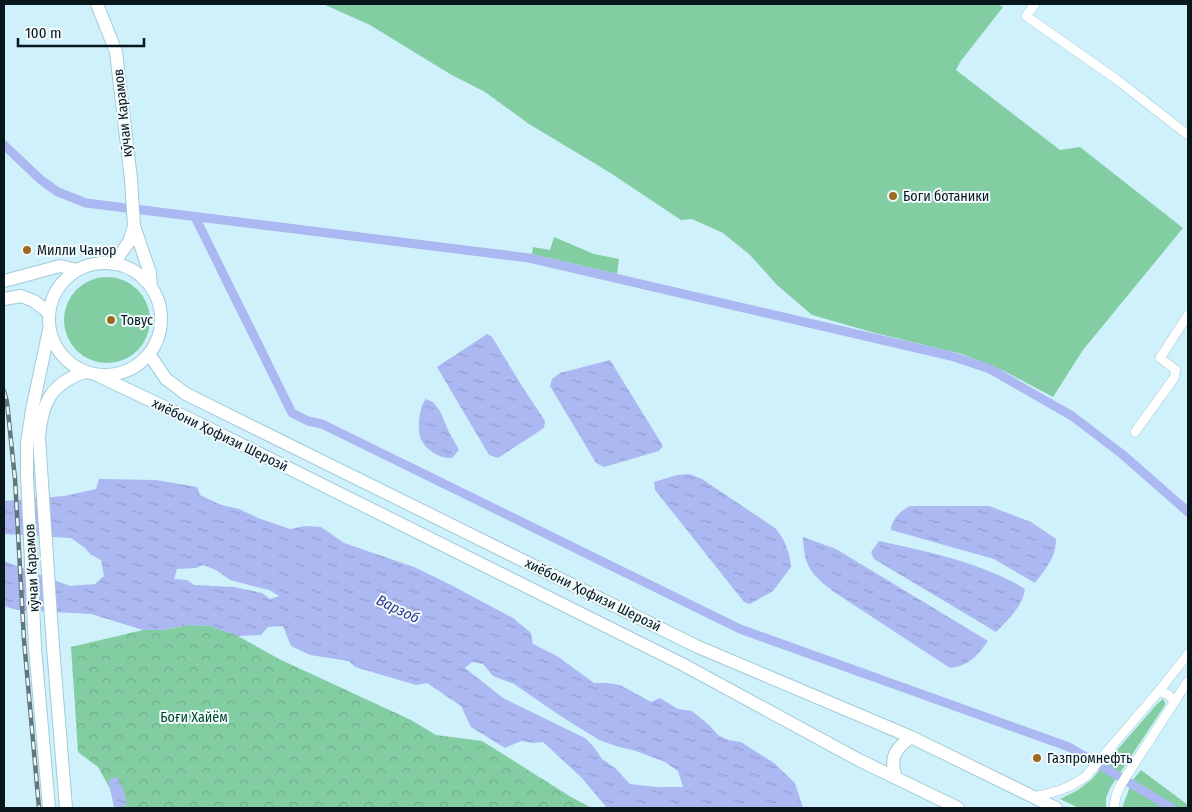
<svg xmlns="http://www.w3.org/2000/svg" width="1192" height="812" viewBox="0 0 1192 812" font-family="'Fira Sans Condensed',sans-serif">
	<style>
		.green { fill: #83cda3 }
		.park { fill: url(#park-crowns) }
		.water { fill: url(#water-ripples); fill-rule: evenodd }
		.lines { fill: none; stroke-linecap: round; stroke-linejoin: round }
		.canal { stroke: #acb8f2; stroke-width: 9 }
		.street-casing { stroke: #a1cbd7; stroke-width: 10 }
		.secondary-casing { stroke: #a1cbd7; stroke-width: 14 }
		.street { stroke: #fff; stroke-width: 9 }
		.secondary { stroke: #fff; stroke-width: 12 }
		.rail-casing { stroke: #5f777e; stroke-width: 4.5 }
		.rail { stroke: #f1fafc; stroke-width: 2.5; stroke-dasharray: 8; stroke-linecap: butt }
		.poi-dot { fill: #9e6a21; stroke: #f1fafc; stroke-width: 2 }
		.labels { text-anchor: middle; dominant-baseline: central; stroke-width: 4; stroke-linejoin: round; paint-order: stroke }
		.street-label { font-size: 14px; fill: #07171c; stroke: #f1fafc }
		.poi-label { font-size: 14px; fill: #07171c; stroke: #f1fafc; text-anchor: start }
		.park-label { font-size: 14px; fill: #00462a; stroke: #f1fafc }
		.water-label { font-size: 15px; font-style: italic; fill: #33378a; stroke: #f1fafc }
	</style>
	<defs>
		<pattern id="park-crowns" width="20" height="18" patternUnits="userSpaceOnUse" patternTransform="scale(1.25)"><rect width="20" height="18" fill="#83cda3"/><path d="M2 6a3 3 0 1 1 6 0M12 15a3 3 0 1 1 6 0" fill="none" stroke="#70af8c"/></pattern>
		<pattern id="water-ripples" width="26" height="14" patternUnits="userSpaceOnUse" patternTransform="scale(1.25)"><rect width="26" height="14" fill="#acb8f2"/><path d="M2 4q2-2 4 0t4 0M15 11q2-2 4 0t4 0" fill="none" stroke="#929dcf"/></pattern>
	</defs>
	<rect width="100%" height="100%" fill="#cff1fb"/>
	<path class="green" d="M323,4H998L1003,7L960,62L956,70L1060,150L1080,147L1183,228L1083,350L1053,397L1006,372L962,354L875,333L812,315L777,285L750,255L723,233L692,219L681,220L609,172L529,124L485,92L450,74L370,25Z
		M554,237L594,254L619,259L617,274L532,254L533,247L550,250Z
		M64 320a43 43 0 1 1 86 0a43 43 0 1 1-86 0Z
		M1163,699L1165,702V705L1110,788L1106,798V808H1079L1060,799L1078,790L1091,780L1157,704Z
		M1141,770L1188,805V808H1122L1132,781Z"/>
	<path class="park" d="M188,625L211,626L238,636L279,659L411,720L436,735L482,741L571,797L592,808H114L113,794L98,767L78,752L71,647L143,630H163Z"/>
	<path class="water" d="M487,334L492,337L522,386L545,421L544,428L498,458L489,455L437,367Z
		M610,360L663,446L659,451L604,467L596,463L550,386L552,379L560,373Z
		M426,399L433,402L440,411L448,430L459,450L452,458C441,459 427,451 422,441C416,433 419,406 426,399Z
		M689,474L702,479L775,528C785,539 790,553 791,567L773,591L750,604L744,602L655,490L654,482L677,475Z
		M99,479L156,480L197,487L200,495L221,505L239,509L258,518L290,529L305,526L321,527L344,543L414,567L451,585L513,618L531,633L533,644L557,656L594,683H608L620,685L651,702L660,698L678,709L692,711L709,725L718,735L728,740L741,742L774,763L795,783L803,808H607L581,777L543,742L533,743L521,741L505,748L471,727L461,706L427,683L416,685L355,667L349,661L310,655L291,646L283,626L268,627L261,635L238,636L210,626L188,625L163,630H143L91,614L17,610L4,606V561L70,586L95,584L104,576L101,560L90,554L85,548L71,538L4,534V501L64,496L96,489ZM203,565L216,570L230,580L269,590L279,596L270,599L262,593L234,587L194,585L187,580L174,579L177,569L196,568ZM472,662L483,664L493,676L514,684L559,715L599,740L619,747L636,751L665,762L678,771L683,787H656L630,784L615,768L602,759L593,746L585,738L503,698L465,668Z
		M910,506H989L1031,522L1056,539C1056,558 1046,568 1035,583L994,559L891,530C891,520 901,510 910,506Z
		M803,537L836,549L988,641C978,655 969,666 950,668L834,592C811,574 804,567 803,537Z
		M879,541C930,552 980,562 1025,589C1023,606 1008,620 996,632L874,559L871,552Z
		M117,777L124,792L127,806L114,807L108,780Z"/>
	<g class="lines">
		<path class="canal" d="M4,145L41,180L58,192L86,203L529,258L951,356L990,369L1072,416L1122,454L1188,512
			M195,217L292,413L308,421L322,424L740,629L1069,747L1172,808"/>
		<defs>
			<path id="street" d="M1035,4L1026,16L1116,79L1188,135
				M1135,432L1174,378L1176,370L1160,358L1188,315
				M1159,691L1169,695L1174,702
				M1033,797C1052,793 1070,789 1086,776L1159,691L1188,654
				M1114,808L1116,796L1120,786L1188,681"/>
			<path id="secondary" d="M97,4L116,52L131,179L134,226L150,273L151,287
				M49 319a56 56 0 1 1 112 0a56 56 0 1 1-112 0Z
				M113,264L129,242L134,226
				M4,281L60,266L78,270
				M4,299L21,296L34,301L49,313
				M49,330L32,410L27,443V475L35,648L49,808
				M149,354L166,379L186,394L696,646L911,737L1056,808
				M97,375L198,423L682,664L859,760L958,808
				M896,777C889,758 895,749 911,737
				M66,808L53,647L39,438C42,403 50,384 85,372"/>
		</defs>
		<use href="#street" class="street-casing"/>
		<use href="#secondary" class="secondary-casing"/>
		<use href="#street" class="street"/>
		<use href="#secondary" class="secondary"/>
		<defs>
			<path id="rail" d="M4,391L7,402L15,479L24,640L39,808"/>
		</defs>
		<use href="#rail" class="rail-casing"/>
		<use href="#rail" class="rail"/>
	</g>
	<g class="poi-dot">
		<circle cx="893" cy="196" r="5"/>
		<circle cx="27" cy="250" r="5"/>
		<circle cx="111" cy="320" r="5"/>
		<circle cx="1037" cy="758" r="5"/>
	</g>
	<g class="labels">
		<g class="street-label">
			<text transform="translate(123 113) rotate(-96)">кӯчаи Карамов</text>
			<text transform="translate(220 435) rotate(26)">хиёбони Ҳофизи Шерозӣ</text>
			<text transform="translate(32 568) rotate(-93)">кӯчаи Карамов</text>
			<text transform="translate(593 595) rotate(26)">хиёбони Ҳофизи Шерозӣ</text>
		</g>
		<g class="poi-label">
			<text x="903" y="196">Боги ботаники</text>
			<text x="37" y="250">Милли Чанор</text>
			<text x="121" y="320">Товус</text>
			<text x="1047" y="758">Газпромнефть</text>
		</g>
		<g class="park-label">
			<text x="194" y="717">Боғи Хайём</text>
		</g>
		<g class="water-label">
			<text transform="translate(398 609) rotate(26)">Варзоб</text>
		</g>
	</g>
	<rect width="1192" height="812" fill="none" stroke="#07171c" stroke-width="10"/>
	<path d="M18 38v8h126v-8" fill="none" stroke="#07171c" stroke-width="2.5"/>
	<text x="25" y="38" font-size="15" fill="#07171c" stroke="#f1fafc" stroke-width="4" paint-order="stroke">100 m</text>
</svg>
